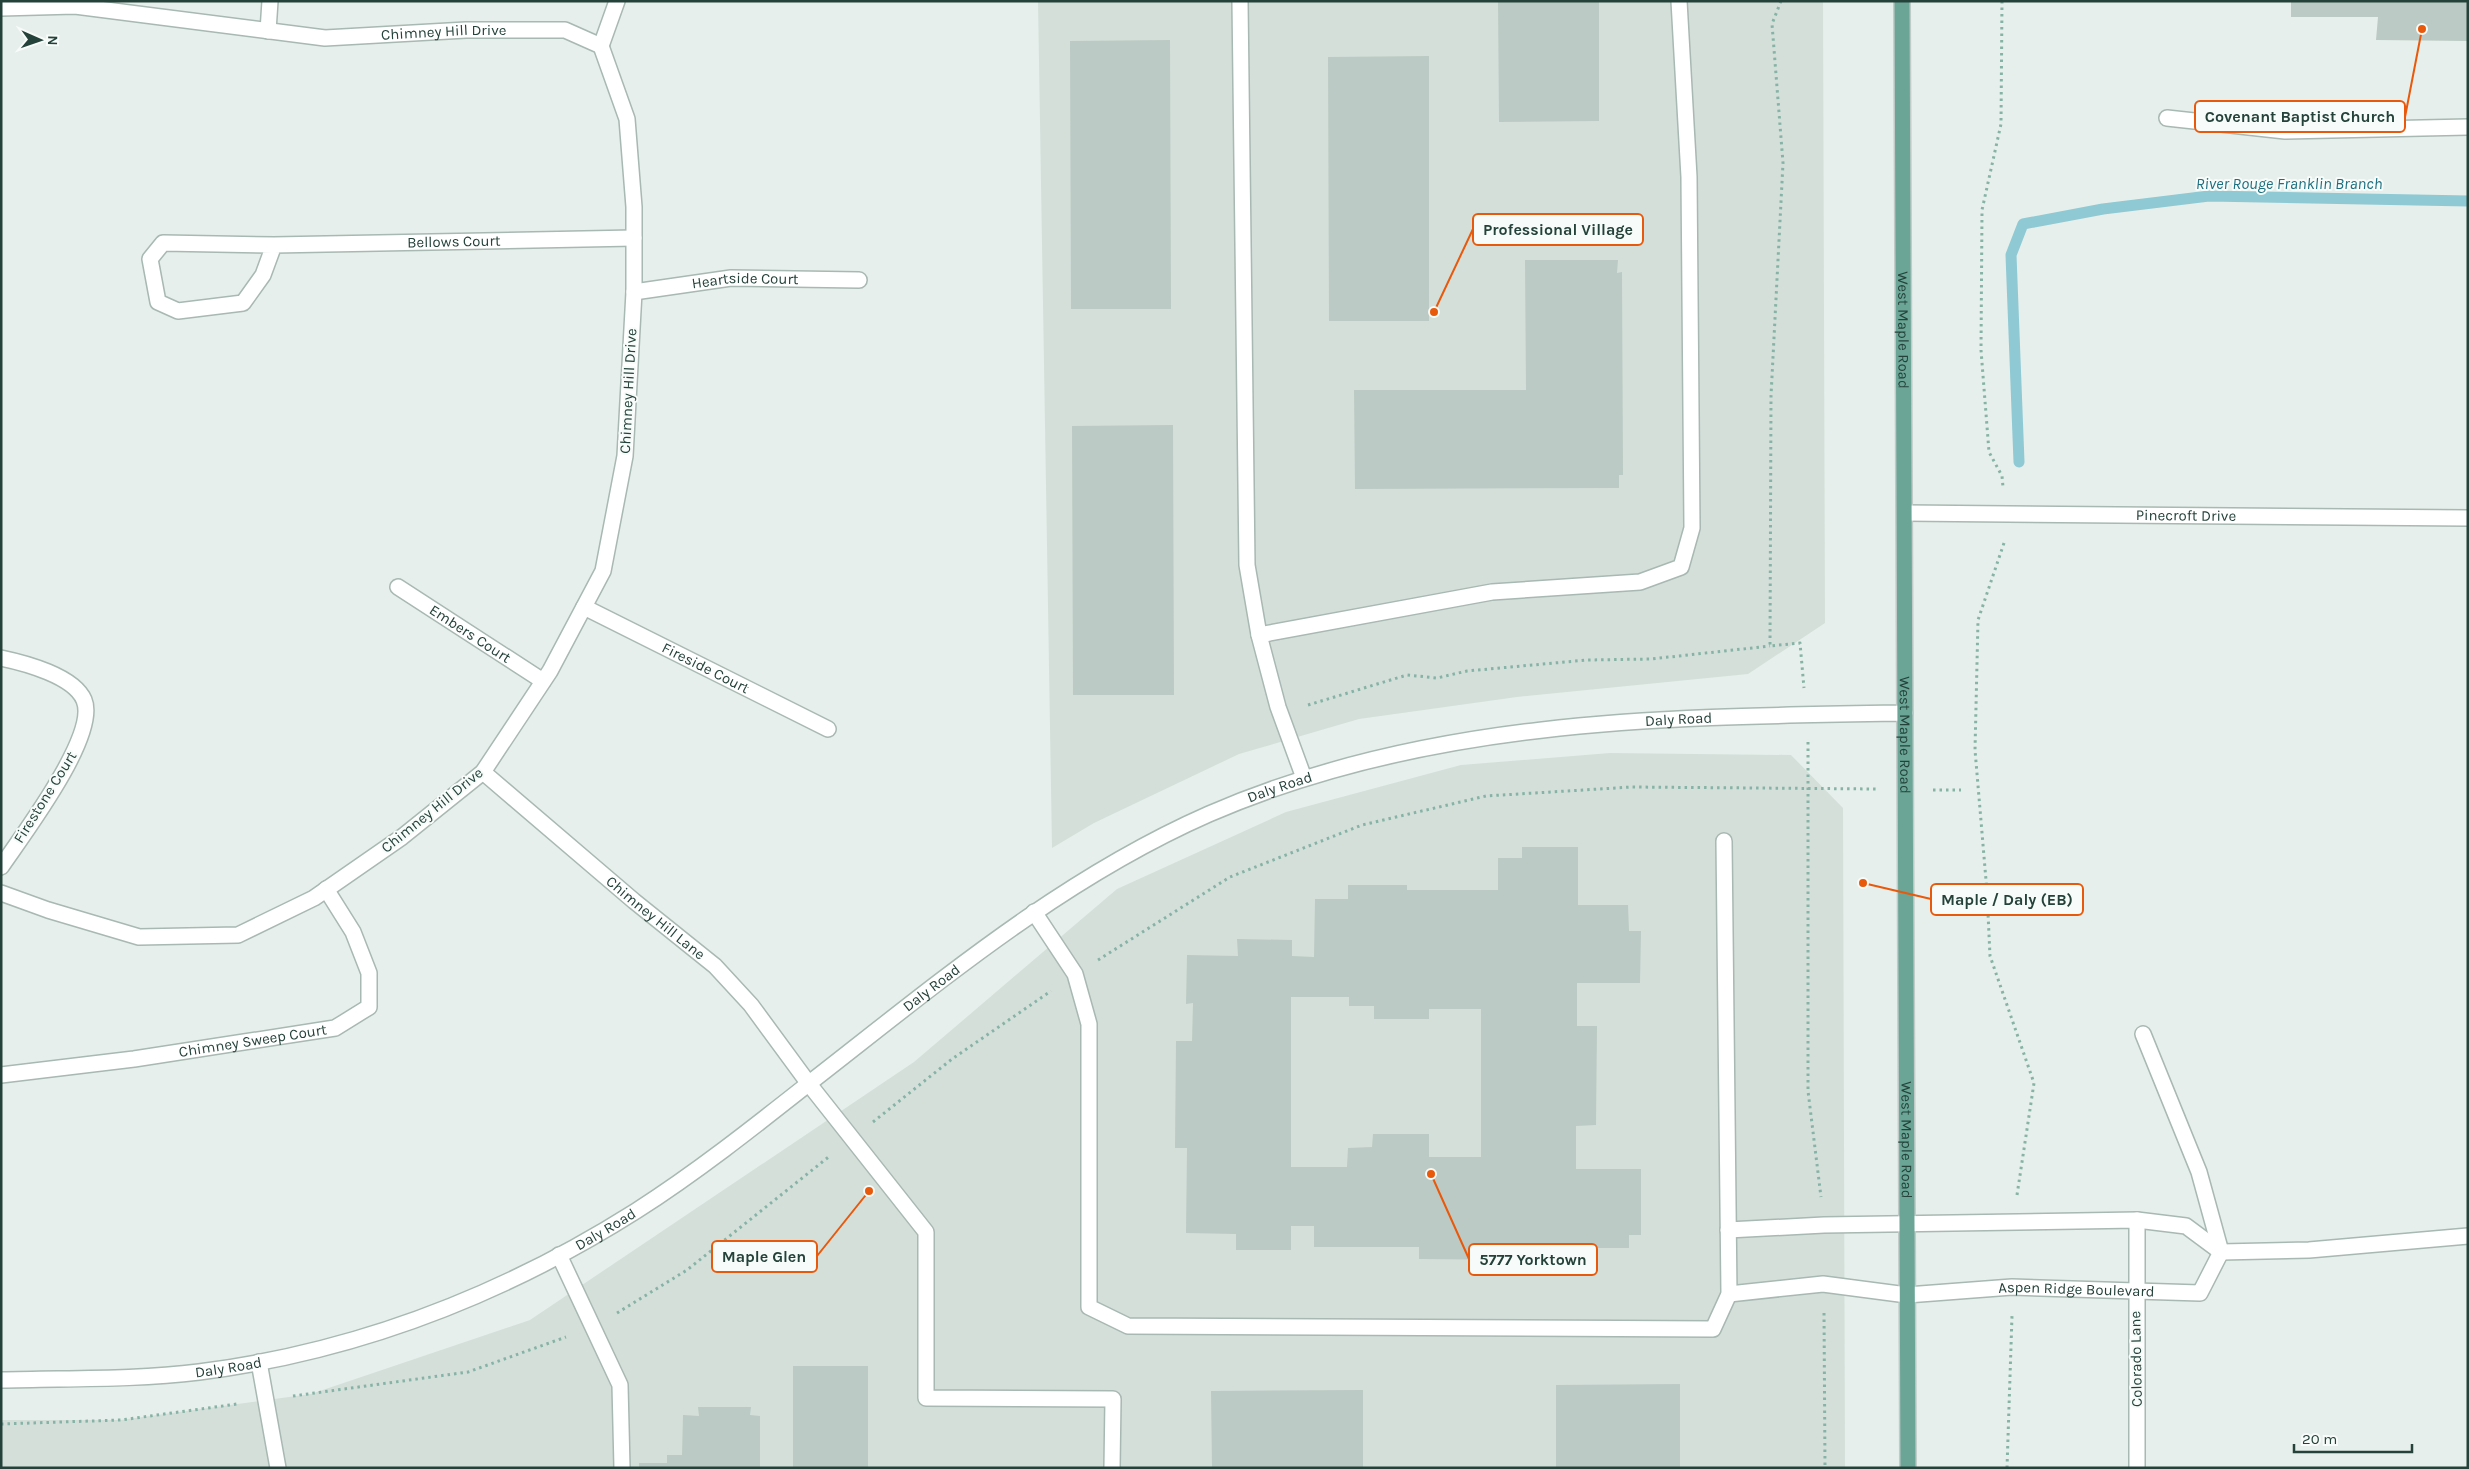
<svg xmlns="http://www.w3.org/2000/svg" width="2469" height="1469" viewBox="0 0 2469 1469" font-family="Karla,sans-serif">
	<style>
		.built { fill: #d4dfda }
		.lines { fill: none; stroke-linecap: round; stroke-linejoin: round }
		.stream { stroke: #8ec9d4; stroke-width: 11 }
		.building { fill: #bbcac4; fill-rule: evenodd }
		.minor-casing { stroke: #a8b8b2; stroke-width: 18 }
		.major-casing { stroke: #c2cac8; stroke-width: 18 }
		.path { stroke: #86b3a5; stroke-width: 3; stroke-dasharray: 2.5 4; stroke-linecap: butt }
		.minor { stroke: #fff; stroke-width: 15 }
		.major { stroke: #6aa596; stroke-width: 15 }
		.labels { text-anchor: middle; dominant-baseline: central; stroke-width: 4; stroke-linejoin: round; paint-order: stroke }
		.street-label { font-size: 15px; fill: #24423a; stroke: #f7fbf9 }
		.water-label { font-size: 16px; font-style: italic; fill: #1c6f80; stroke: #f7fbf9 }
		.leader { fill: none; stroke: #e8590c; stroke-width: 2 }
		.callout-dot { fill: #e8590c; stroke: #f7fbf9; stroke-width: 2 }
		.callout { fill: #f7fbf9; stroke: #e8590c; stroke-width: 2 }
		.callout-label { font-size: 16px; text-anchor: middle; font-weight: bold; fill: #24423a }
	</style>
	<rect width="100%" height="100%" fill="#e6efeb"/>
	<path class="built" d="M1038,1H1823L1825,623L1748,674L1517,697L1359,719L1239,754L1094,823L1052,848Z
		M1610,753L1791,755L1843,808L1845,1468H1V1420H121L311,1394L530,1320L914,1062L1117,889L1286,812L1461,765Z"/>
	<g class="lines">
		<path class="stream" d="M2019,462L2011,255L2023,224L2103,209L2209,196L2468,201"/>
	</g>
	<path class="building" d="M1498,1H1599V121L1499,122Z
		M2291,1H2468V41L2376,40L2378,17H2291Z
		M1170,40L1171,309H1071L1070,41Z
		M1429,56V321H1329L1328,57Z
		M1525,260H1618L1617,273L1622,272L1623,475H1619V488L1355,489L1354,390H1526Z
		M1173,425L1174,695H1073L1072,426Z
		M1522,847H1578V905H1628L1629,931H1641L1640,983H1577V1026H1597L1596,1125L1576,1126V1169H1641V1235H1629V1248H1525L1524,1260L1419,1259V1247H1314V1226H1291V1250H1236V1234L1186,1233L1187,1148H1175L1176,1041H1192L1193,1003L1186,1004L1187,955L1238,956L1237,939L1292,940V956L1314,957L1315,899H1348V885H1407V890H1498V858H1522ZM1291,997H1349V1006H1374V1019H1429V1009H1481V1157H1429V1134H1373L1372,1147L1348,1148L1347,1167H1291Z
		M793,1366H868V1468H793Z
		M1680,1384V1468H1556V1385Z
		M1363,1390V1468H1212L1211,1391Z
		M698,1407H751L750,1415L760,1416V1468H639V1463H667V1455H682L683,1415L699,1416Z"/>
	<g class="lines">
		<defs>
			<g id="minor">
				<path d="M1240,1L1247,565L1259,635L1278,707L1304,778"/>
				<path id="s1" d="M1,8L75,6L325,38L466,30H565L601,46L627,119L634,207V292L625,456L603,571L550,671L483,772L402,837L314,898L238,935L139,937L48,910L1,893"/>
				<path d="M268,31L270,1"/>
				<path d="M601,46L617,1"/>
				<path d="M2167,118L2285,131L2468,127"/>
				<path id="s2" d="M274,245L263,275L243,303L178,311L158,302L150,259L163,243L274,245L634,238"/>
				<path id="s3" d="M634,292L731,278L859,280"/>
				<path id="s4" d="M1905,513L2468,518"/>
				<path id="s5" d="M398,587L543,681"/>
				<path id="s6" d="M584,607L828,729"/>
				<path d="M1259,635L1492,592L1640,582L1681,567L1692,528L1689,177L1679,1"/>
				<path d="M1,658C25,663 74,676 84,700C99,735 22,836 1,867"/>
				<path id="s7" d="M483,772L634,901L715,966L751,1005L809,1084L926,1232V1398L1113,1399L1112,1468"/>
				<path d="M1034,912L1075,974L1089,1024V1307L1128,1326L1713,1329L1729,1294L1724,841"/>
				<path d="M2143,1034L2199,1172L2221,1252"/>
				<path id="s8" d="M1,1075L134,1059L335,1028L369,1007V973L353,932L326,889"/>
				<path d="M2137,1220V1468"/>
				<path d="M1728,1230L1824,1225L2137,1220L2186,1226L2221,1252L2309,1250L2468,1236"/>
				<path d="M559,1255L620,1385L622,1468"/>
				<path id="s9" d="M1729,1294L1823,1284L1907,1295L2012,1287L2200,1293L2221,1252"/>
				<path d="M259,1362L278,1468"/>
				<path id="s10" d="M1,1380C67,1378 134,1380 199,1372C355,1352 503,1295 636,1211C697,1172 755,1126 812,1081C938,983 1061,879 1209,814C1430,718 1668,717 1905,713"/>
			</g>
			<g id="major">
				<path id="s11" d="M1902,1L1908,1468"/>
			</g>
		</defs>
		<use href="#minor" class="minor-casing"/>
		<use href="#major" class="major-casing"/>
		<path class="path" d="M1781,1L1772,24L1783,163L1771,396L1770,646L1800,643L1804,688
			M2002,1L2001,124L1982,210L1981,350L1989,452L2002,476L2003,487
			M2004,543L1978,620L1975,750L1987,892L1990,956L2034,1083L2017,1195
			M1308,705L1407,675L1437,678L1467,671L1587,660L1651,659L1770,646
			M1808,742V1091L1821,1197
			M1933,790H1961
			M1098,960L1230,877L1362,825L1486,796L1632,787L1877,789
			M873,1122L952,1059L1051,991
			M617,1313L687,1270L831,1155
			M1824,1313L1825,1468
			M293,1396L468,1372L566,1337
			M1,1424L121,1420L237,1404
			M2007,1468L2012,1316"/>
		<use href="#minor" class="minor"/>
		<use href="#major" class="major"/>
	</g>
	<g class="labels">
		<g class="street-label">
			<text stroke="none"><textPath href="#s1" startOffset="445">Chimney Hill Drive</textPath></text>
			<text stroke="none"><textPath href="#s2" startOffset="509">Bellows Court</textPath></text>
			<text stroke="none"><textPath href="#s3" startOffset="112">Heartside Court</textPath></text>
			<text stroke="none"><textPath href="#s11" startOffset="329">West Maple Road</textPath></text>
			<text transform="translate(628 391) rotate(-87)">Chimney Hill Drive</text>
			<text stroke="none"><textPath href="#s4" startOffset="281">Pinecroft Drive</textPath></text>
			<text stroke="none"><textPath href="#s5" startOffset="86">Embers Court</textPath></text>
			<text stroke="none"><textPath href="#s6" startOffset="136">Fireside Court</textPath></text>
			<text stroke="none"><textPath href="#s10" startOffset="1848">Daly Road</textPath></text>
			<text stroke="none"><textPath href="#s11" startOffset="734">West Maple Road</textPath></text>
			<text stroke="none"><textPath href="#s10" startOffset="1442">Daly Road</textPath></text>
			<text transform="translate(45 797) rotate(-58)">Firestone Court</text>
			<text transform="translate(432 810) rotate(-39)">Chimney Hill Drive</text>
			<text stroke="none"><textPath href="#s7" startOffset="226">Chimney Hill Lane</textPath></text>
			<text stroke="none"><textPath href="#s10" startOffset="1038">Daly Road</textPath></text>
			<text stroke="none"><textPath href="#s8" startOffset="254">Chimney Sweep Court</textPath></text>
			<text stroke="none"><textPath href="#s11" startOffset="1139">West Maple Road</textPath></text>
			<text stroke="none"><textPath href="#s10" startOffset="632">Daly Road</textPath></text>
			<text stroke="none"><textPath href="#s9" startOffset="349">Aspen Ridge Boulevard</textPath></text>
			<text transform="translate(2136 1359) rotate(-91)">Colorado Lane</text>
			<text stroke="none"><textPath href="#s10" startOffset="228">Daly Road</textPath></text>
		</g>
		<g class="water-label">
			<text x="2289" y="183">River Rouge Franklin Branch</text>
		</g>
	</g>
	<path class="leader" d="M2422 29L2405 117M1434 312L1473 229M1863 883L1931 899M869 1191L817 1256M1431 1174L1469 1259"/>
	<g class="callout-dot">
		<circle cx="2422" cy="29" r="5"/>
		<circle cx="1434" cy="312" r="5"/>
		<circle cx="1863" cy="883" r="5"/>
		<circle cx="869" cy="1191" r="5"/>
		<circle cx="1431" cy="1174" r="5"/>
	</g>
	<g class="callout">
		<rect x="2195" y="101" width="210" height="31" rx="5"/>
		<rect x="1473" y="214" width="170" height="31" rx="5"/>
		<rect x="1931" y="884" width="152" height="31" rx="5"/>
		<rect x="712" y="1241" width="105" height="31" rx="5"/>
		<rect x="1469" y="1244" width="128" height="31" rx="5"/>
	</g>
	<g class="callout-label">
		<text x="2300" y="122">Covenant Baptist Church</text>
		<text x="1558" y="235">Professional Village</text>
		<text x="2007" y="905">Maple / Daly (EB)</text>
		<text x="764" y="1262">Maple Glen</text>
		<text x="1533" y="1265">5777 Yorktown</text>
	</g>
	<rect width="2469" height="1469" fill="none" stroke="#24423a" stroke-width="5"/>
	<g transform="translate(40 40) rotate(92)" stroke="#f7fbf9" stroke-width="4" paint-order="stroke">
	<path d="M0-4L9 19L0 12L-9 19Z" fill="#24423a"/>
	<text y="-8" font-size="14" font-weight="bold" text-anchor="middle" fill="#24423a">N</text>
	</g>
	<path d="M2294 1444v8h118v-8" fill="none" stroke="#24423a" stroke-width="2.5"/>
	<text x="2302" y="1444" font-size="15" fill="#24423a" stroke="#f7fbf9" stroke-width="4" paint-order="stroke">20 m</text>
</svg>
